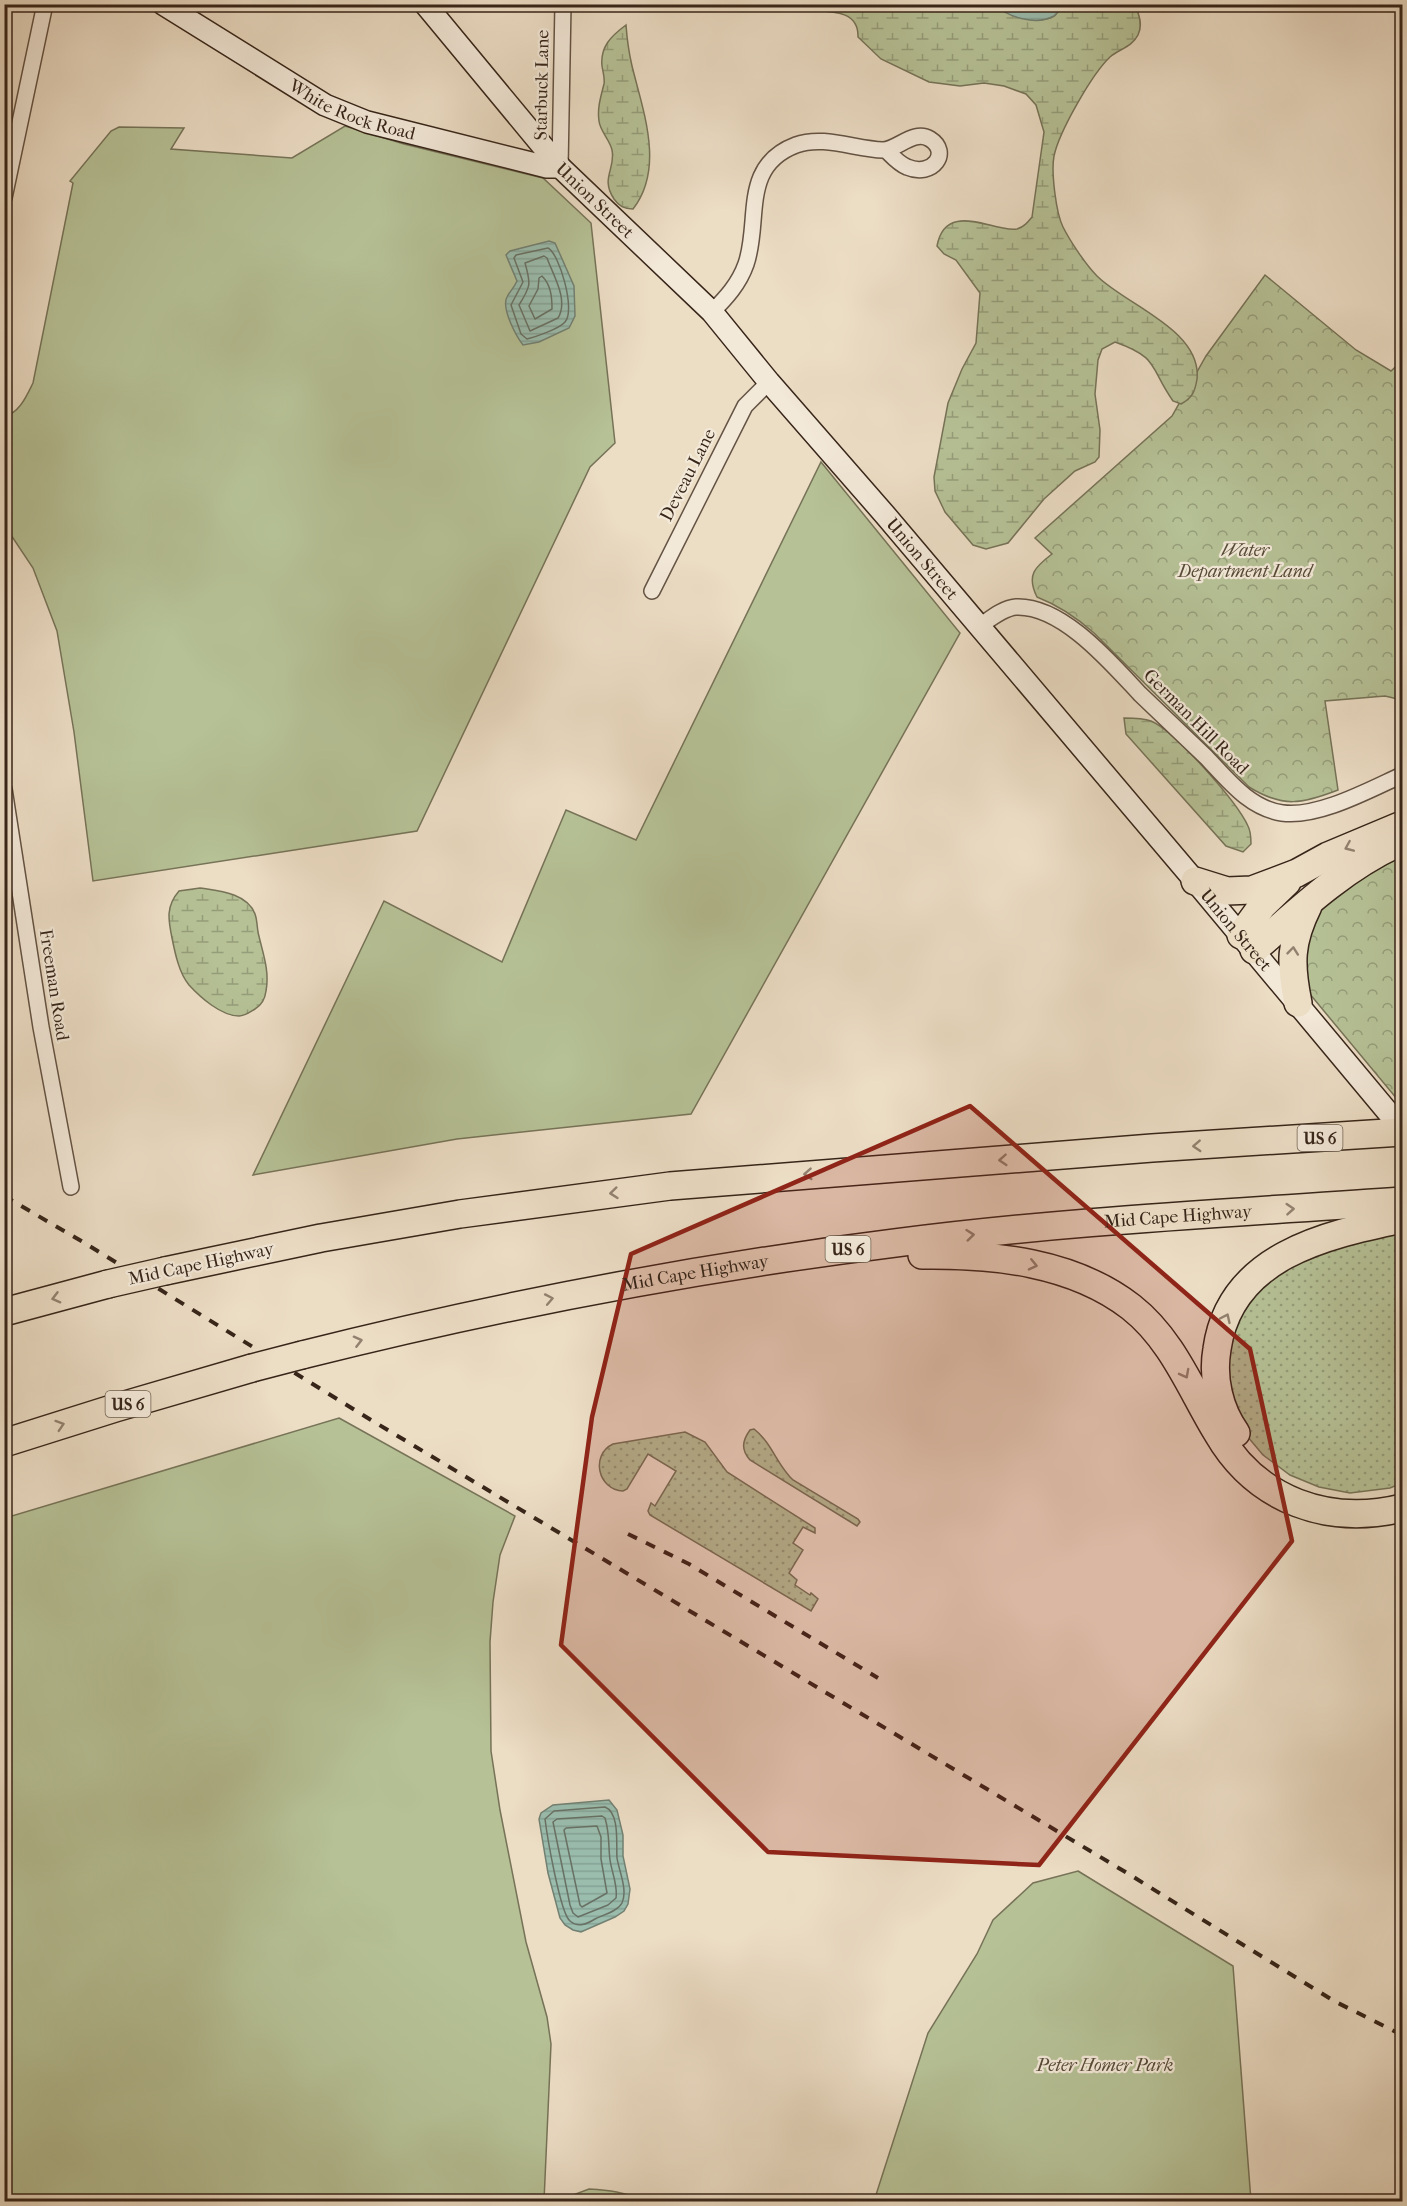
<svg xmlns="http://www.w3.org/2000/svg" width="1407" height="2206" viewBox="0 0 1407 2206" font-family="'IM FELL French Canon',serif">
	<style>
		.grass { fill: url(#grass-dots); stroke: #767358; stroke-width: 1.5 }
		.forest { fill: url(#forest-crowns); stroke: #767358; stroke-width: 1.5 }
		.wetland { fill: url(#wetland-marsh); stroke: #767358; stroke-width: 1.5 }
		.park { fill: #b6c196; stroke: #767358; stroke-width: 1.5 }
		.water { fill: url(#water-rules); stroke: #728072; stroke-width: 1.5 }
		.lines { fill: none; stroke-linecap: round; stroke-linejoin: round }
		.shore { stroke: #687164; stroke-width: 1.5 }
		.street-casing { stroke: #645344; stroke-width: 18 }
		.secondary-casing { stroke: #372519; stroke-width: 24 }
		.highway-casing { stroke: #372519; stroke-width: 30 }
		.street { stroke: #f3e9d9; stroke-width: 15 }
		.secondary { stroke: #f3e9d9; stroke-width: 21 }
		.highway { stroke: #ecddc5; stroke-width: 27 }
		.rail { stroke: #372519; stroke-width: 4; stroke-dasharray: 10 10; stroke-linecap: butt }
		.highway-bridge-casing { stroke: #372519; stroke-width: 30; stroke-linecap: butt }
		.highway-bridge { stroke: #ecddc5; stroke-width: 27 }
		.oneway { stroke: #92816f }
		.marked { fill: #8f2418; fill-opacity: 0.2; stroke: #8f2418; stroke-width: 4.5; stroke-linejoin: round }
		.labels { text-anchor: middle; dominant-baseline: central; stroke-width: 4.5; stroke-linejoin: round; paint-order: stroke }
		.shield { fill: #f3e9d9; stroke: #6f6053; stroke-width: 1.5 }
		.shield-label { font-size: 16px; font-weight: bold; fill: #372519 }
		.street-label { font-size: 18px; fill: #372519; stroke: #f3e9d9 }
		.park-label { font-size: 18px; font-style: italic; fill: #574c38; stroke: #f3e9d9 }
	</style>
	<defs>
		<pattern id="grass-dots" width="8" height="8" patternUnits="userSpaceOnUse" patternTransform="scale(1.5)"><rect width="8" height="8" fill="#b6c196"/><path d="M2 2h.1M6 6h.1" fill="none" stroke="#959d7a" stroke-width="1.8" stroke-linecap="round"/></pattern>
		<pattern id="forest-crowns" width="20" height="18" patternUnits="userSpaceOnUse" patternTransform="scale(1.5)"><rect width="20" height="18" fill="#b6c196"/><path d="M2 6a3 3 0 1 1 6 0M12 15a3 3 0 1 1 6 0" fill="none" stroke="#959d7a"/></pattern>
		<pattern id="wetland-marsh" width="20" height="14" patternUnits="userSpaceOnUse" patternTransform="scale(1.5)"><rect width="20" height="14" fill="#b6c196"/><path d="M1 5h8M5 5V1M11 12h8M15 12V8" fill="none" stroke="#959d7a"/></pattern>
		<pattern id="water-rules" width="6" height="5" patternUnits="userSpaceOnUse" patternTransform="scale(1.5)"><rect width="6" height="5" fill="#9abdae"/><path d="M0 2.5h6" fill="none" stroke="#85a295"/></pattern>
	</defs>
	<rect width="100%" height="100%" fill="#ecddc5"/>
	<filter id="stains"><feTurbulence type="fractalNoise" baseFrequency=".00333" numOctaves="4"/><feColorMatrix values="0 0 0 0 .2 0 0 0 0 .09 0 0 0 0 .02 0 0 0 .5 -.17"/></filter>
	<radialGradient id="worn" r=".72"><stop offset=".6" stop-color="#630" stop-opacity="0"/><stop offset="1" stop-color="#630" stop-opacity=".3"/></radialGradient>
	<path class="grass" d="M1402,1227V1483L1390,1488L1350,1493L1319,1487L1290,1475L1263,1455L1242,1430L1228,1398L1229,1331L1243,1300L1299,1255Z
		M754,1429C772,1443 777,1465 793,1480L858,1519L860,1522L857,1526L750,1460C741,1450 742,1441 750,1430Z
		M685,1432L705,1442L727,1472L815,1528V1533L803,1527L793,1543L803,1550L789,1573L797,1580L795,1585L810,1595L811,1593L818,1599L811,1611L650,1515L648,1511L651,1503L655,1506L676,1471L648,1454L627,1489L623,1491C598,1490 590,1455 613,1444Z"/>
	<path class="forest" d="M1265,275L1356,350L1391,371L1402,361V700L1385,696L1325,701L1338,790C1302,804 1283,808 1249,787L1094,633C1076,617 1060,606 1037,597C1026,575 1035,567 1052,554L1035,538L1172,416L1206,356Z
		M1402,853V1105L1309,993L1300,953L1310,923L1322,908L1363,874Z"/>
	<path class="wetland" d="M783,5H995C1006,15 1039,25 1054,16C1057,14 1060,8 1063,5H1135C1139,14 1143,25 1138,35C1132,47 1119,49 1110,57C1092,74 1059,132 1054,156C1051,172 1056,213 1063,227C1070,241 1086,265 1097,276C1126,305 1202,330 1197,379C1195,392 1192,398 1181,404L1173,401C1149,367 1160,358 1115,342L1102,349L1098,360L1095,394L1100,430L1099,457L1095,462L1075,471L1044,499L1008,543L986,549L973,545L945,512L935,491L934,477L948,403L962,369L976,343L980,293L956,260L944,254L937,246C944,208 977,223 1003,228C1008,229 1013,230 1017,229C1024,227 1028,222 1032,217L1044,132L1036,105L1026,94L1004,86L984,83L960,86L929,82L881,59L858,37C859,0 808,17 783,5Z
		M626,25C627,39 629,53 632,66C643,111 665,168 633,209C624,209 619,206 614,199C600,178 616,169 612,150C610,140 600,131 599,121C597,108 601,96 604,84C605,79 603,72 602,66C600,47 611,36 626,25Z
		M1124,718C1133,718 1143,718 1151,721C1175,731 1237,802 1248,826C1251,832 1251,837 1251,844L1243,852L1226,846L1126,734Z
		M200,888C219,891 247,893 255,914C257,919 257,926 258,932C262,951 270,970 266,991C265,999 262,1005 255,1009C250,1012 245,1016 239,1016C221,1016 200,997 189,985C179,973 175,953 172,938C168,919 166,906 179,891Z"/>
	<path class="park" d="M345,126L404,144L543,178L591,223L615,443L590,467L417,831L93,881L74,732L57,631L33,568L5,526L4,417C20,412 26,397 33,383L73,183L70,181L111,131L119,127L184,128L171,149L292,158Z
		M821,462L960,633L691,1114L457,1139L253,1175L384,901L502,962L566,810L636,840Z
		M339,1418L515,1516L500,1555L493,1602L490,1642L491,1751L500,1810L526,1942L547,2017L551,2044L544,2201H5V1518Z
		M1078,1871L1233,1966L1251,2201H874L928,2033L977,1954L993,1920L1033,1883Z
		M589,2189C608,2190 626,2192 643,2201H572L573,2195Z"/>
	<path class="water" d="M995,5H1063C1060,8 1057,14 1054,16C1036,26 1008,17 995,5Z
		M549,241L555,243L574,286L575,316L569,328L539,342L523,345C516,336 501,308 507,297C510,291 514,288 517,281L506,255L510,251Z
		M609,1800L617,1810L623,1835V1856L630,1889L628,1904L624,1911L615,1917L581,1932L573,1930L565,1925L560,1918L548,1873L539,1819L541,1813L553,1805Z"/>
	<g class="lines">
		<path class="shore" d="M548,248C559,253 576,310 565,322C559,329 535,337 527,339L521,334L511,305L523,282L514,258L516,255Z
			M544,256L547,258C553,275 569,300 558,318L530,331L519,305C531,286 531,284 525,263Z
			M542,276C551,285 552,297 552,309L535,319L529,306L538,289L539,278Z
			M605,1807C620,1813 616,1844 617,1858C619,1871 628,1890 622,1903C618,1911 603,1915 595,1919C587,1924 578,1928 570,1921C560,1913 547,1835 545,1819L554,1811Z
			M602,1816L605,1818C610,1835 608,1844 610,1860C612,1873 618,1886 616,1898L608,1905L578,1917L573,1913L570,1905L553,1822L557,1819Z
			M597,1826L601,1837V1859L607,1893L582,1907L580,1905L564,1830L566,1828Z"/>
		<defs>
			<path id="street" d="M560,167L563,4
				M4,198L45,4
				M712,312C726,298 739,284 746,264C761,221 740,166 796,145C823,135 855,149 883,150C897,150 914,129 930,139C951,152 933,178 907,167C899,164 892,156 886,150
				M652,591L745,406L769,382
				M980,626C990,619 1003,608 1016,607C1062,605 1111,663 1140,694C1162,715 1184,736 1206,757C1228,780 1249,808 1282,813C1318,818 1369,790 1402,775
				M4,789L41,1027L71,1187"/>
			<g id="secondary">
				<path id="s1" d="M163,4L325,105L367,122L547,167H560"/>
				<path id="s2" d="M425,4L560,167L712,312L769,382L886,516L1195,881L1402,1129"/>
			</g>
			<g id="highway">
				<path d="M1195,881L1227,891L1252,890L1297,873L1328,856L1402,825"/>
				<path d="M1241,935L1262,906L1287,882"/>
				<path d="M1254,950C1297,912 1342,869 1396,844"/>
				<path d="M1298,1003C1290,964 1290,942 1308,906"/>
				<path d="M922,1255C993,1254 1073,1262 1131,1307C1173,1340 1191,1390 1218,1434C1257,1501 1329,1526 1402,1508"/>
				<path d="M165,1271L321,1238L460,1214L670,1186L1152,1148L1402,1132"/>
				<path d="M4,1312L108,1284"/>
				<path id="s3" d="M302,1355C497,1306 695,1268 895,1243C1063,1221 1233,1213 1402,1201"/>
				<path d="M1236,1433C1219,1409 1212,1378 1217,1349C1230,1256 1325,1235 1402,1219"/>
				<path d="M4,1443L115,1408L252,1368"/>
			</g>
		</defs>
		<use href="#street" class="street-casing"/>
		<use href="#secondary" class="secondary-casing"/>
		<use href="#highway" class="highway-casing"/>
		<use href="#street" class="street"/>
		<use href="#secondary" class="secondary"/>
		<use href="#highway" class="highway"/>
		<path class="rail" d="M4,1196L83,1242L371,1420L1127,1873L1334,2001L1402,2035
			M628,1534L689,1564L878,1678"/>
		<defs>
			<path id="highway-bridge" d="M108,1284L165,1271
				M252,1368L302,1355"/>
		</defs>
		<use href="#highway-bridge" class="highway-bridge-casing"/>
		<use href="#highway-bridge" class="highway-bridge"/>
	</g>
	<defs><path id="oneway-chevron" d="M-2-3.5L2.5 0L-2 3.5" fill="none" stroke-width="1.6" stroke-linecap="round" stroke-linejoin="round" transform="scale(1.5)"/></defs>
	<g class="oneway">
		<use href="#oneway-chevron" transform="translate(1349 847) rotate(157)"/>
		<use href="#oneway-chevron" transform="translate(1293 951) rotate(-84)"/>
		<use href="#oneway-chevron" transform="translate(1197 1146) rotate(177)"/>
		<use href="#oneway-chevron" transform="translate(1003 1160) rotate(176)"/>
		<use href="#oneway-chevron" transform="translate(808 1174) rotate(176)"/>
		<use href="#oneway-chevron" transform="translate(614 1193) rotate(174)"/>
		<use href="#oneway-chevron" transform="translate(1290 1209) rotate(-4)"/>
		<use href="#oneway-chevron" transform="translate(970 1235) rotate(-6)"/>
		<use href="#oneway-chevron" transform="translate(1033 1265) rotate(13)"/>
		<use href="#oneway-chevron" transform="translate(56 1298) rotate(165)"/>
		<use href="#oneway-chevron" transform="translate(549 1299) rotate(-11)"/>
		<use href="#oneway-chevron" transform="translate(1226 1318) rotate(-65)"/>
		<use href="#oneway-chevron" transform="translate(358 1341) rotate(-14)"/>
		<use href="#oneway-chevron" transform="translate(1185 1374) rotate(62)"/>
		<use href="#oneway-chevron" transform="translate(60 1425) rotate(-18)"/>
	</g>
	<path class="marked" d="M970,1106L1250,1349L1292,1541L1039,1865L768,1852L561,1645L592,1417L631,1254Z"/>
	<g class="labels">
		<g class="shield">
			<rect x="1297.5" y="1125" width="45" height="26" rx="4.5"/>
			<rect x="825.5" y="1236" width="45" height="26" rx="4.5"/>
			<rect x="105.5" y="1391" width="45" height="26" rx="4.5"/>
		</g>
		<g class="shield-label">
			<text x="1320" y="1138">US 6</text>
			<text x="848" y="1249">US 6</text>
			<text x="128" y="1404">US 6</text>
		</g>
		<g class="street-label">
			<text transform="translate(542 85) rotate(-89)">Starbuck Lane</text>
			<text stroke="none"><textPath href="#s1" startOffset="218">White Rock Road</textPath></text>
			<text stroke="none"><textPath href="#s2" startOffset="260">Union Street</textPath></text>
			<text transform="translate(688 475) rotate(-63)">Deveau Lane</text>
			<text stroke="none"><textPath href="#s2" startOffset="746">Union Street</textPath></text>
			<text transform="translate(1196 722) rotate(45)">German Hill Road</text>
			<text stroke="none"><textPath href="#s2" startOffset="1232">Union Street</textPath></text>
			<text transform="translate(54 985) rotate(81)">Freeman Road</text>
			<text stroke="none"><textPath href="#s3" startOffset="888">Mid Cape Highway</textPath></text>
			<text transform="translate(201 1264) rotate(-12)">Mid Cape Highway</text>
			<text stroke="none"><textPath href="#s3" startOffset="402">Mid Cape Highway</textPath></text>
		</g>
		<g class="park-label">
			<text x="1245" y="550">Water<tspan x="1245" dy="21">Department Land</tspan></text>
			<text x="1105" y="2065">Peter Homer Park</text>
		</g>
	</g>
	<rect width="1407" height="2206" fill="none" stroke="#ecddc5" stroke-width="24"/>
	<rect x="6" y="6" width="1395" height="2194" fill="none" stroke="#372519" stroke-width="3"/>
	<rect x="12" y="12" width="1383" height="2182" fill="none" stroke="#372519" stroke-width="1.5"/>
	<rect width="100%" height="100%" filter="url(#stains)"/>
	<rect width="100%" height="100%" fill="url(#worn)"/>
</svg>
